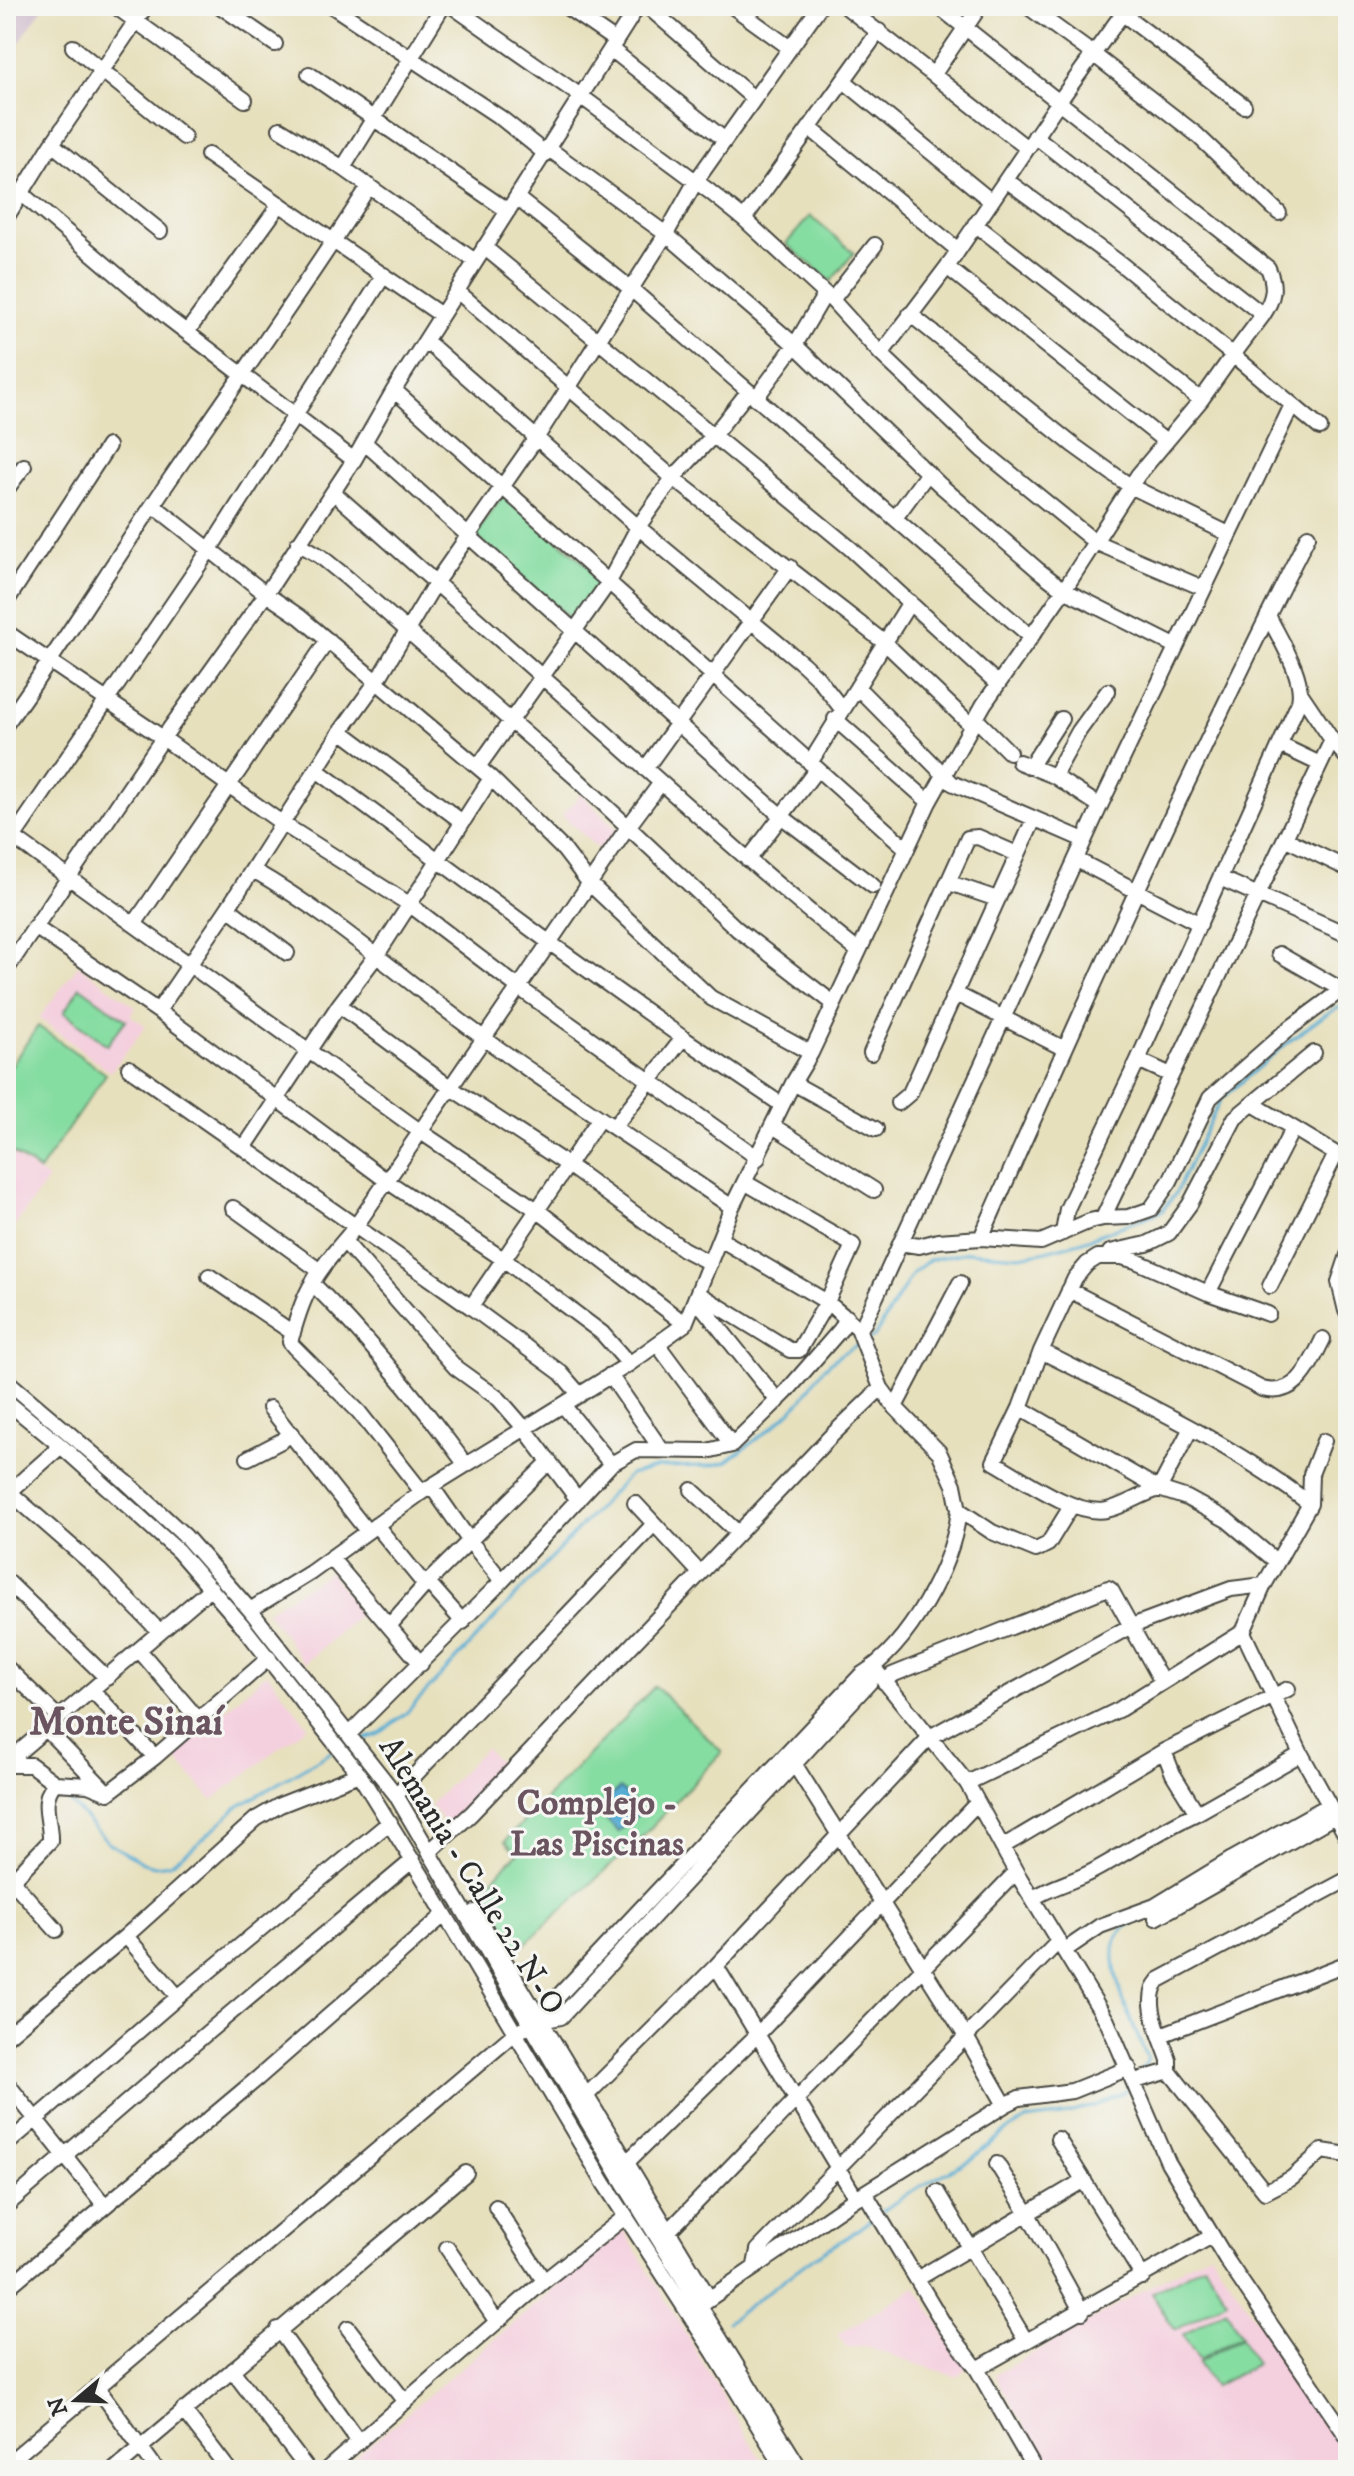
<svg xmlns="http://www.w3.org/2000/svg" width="1354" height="2476" viewBox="0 0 1354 2476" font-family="'IM FELL DW Pica',serif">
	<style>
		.built { fill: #f4cfde }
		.industrial { fill: #d0bdce }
		.green { fill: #86dda2; stroke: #588466; stroke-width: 2 }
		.water { fill: #57add4; stroke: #416c80; stroke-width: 2 }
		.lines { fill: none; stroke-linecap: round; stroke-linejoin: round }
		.stream { stroke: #57add4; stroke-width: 3 }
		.minor-casing { stroke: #474641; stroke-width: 18 }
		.minor { stroke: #fff; stroke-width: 14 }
		.labels { text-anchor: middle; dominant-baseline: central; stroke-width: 6; stroke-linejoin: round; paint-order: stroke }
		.street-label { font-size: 32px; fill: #2b2b2b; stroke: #f6f6f2 }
		.quarter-label { font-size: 36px; font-weight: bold; fill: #6a545f; stroke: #f6f6f2 }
		.district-label { font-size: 40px; font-weight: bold; fill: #6a545f; stroke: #f6f6f2 }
	</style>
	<rect width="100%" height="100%" fill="#f6f6f2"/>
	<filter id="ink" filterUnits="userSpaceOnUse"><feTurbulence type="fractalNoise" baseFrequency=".0125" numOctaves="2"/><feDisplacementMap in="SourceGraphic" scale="16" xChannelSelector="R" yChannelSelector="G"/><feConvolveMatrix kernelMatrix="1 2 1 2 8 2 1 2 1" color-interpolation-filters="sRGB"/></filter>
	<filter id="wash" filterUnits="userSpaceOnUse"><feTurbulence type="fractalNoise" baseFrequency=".006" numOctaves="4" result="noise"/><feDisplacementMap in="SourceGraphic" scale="32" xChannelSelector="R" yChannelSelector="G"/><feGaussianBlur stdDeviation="1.8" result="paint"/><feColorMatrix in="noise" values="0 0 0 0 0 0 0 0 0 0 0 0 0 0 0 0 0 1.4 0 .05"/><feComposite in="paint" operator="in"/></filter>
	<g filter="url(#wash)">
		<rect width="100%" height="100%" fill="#e7e0bd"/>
		<path class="built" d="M581,794L617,830L599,850L562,815Z
			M78,965L136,1007L130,1015L146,1026L110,1072L39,1018Z
			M6,1150L48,1179L6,1238Z
			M330,1572L361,1613L304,1664L267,1611Z
			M267,1673L308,1726L212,1800L174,1756Z
			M485,1748L507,1770L450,1829L430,1805Z
			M624,2230L767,2470H340Z
			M1210,2252L1348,2452V2470H1050L995,2375Z
			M916,2287L967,2367L957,2377L863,2346L848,2348L837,2335Z"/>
		<path class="industrial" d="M6,6H44L6,62Z"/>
		<path class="green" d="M810,216L854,253L831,281L786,244Z
			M504,493L605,581L575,623L475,536Z
			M80,987L126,1020L107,1045L64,1012Z
			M38,1026L106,1074L39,1171L6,1148V1073Z
			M655,1686L722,1752L642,1837L516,1952L476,1896L517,1854L505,1841Z
			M1204,2264L1227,2300L1175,2330L1152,2293Z
			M1226,2309L1241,2336L1199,2360L1183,2335Z
			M1241,2338L1256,2364L1214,2387L1198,2363Z"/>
		<path class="water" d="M620,1788L642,1811L618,1832L597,1809Z"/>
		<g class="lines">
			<path class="stream" d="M866,1341L874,1337L913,1273L929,1260L968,1252L1020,1256L1042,1252L1080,1242L1162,1211L1175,1194L1221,1099L1287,1043L1325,1015L1348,1003
				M359,1741L379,1734L406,1713L629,1475L658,1467L709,1466L726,1462L774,1426L800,1402L823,1369L841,1354L859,1344
				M61,1793L110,1844L143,1863L155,1866L170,1864L195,1846L236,1808L333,1751
				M1140,2073L1148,2059C1136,2032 1097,1955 1122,1930C1129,1923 1142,1919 1150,1915
				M883,2211L908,2193L970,2160L1006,2131L1026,2120L1057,2116L1095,2106L1130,2089
				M727,2322L813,2258L849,2236L873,2218"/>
		</g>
	</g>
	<g filter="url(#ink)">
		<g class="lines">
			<defs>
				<path id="minor" d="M115,6L245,100
					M220,6L275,44
					M332,6L501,118L546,154
					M452,6L582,97L709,191L744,219L832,300L881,354L982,450L1095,542L1203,588
					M565,6L616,41
					M647,6L753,98
					M732,6L790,48
					M845,6L1027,148
					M938,6L1268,268C1276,286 1274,298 1263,315
					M1027,6L1093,54L1196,134L1279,213
					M1123,14L1244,106
					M73,47L184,137
					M611,49L725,140
					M309,74L508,211
					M934,74L980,6
					M844,81L991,201
					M280,129L343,168L475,261
					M811,129L958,250
					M52,144L160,231
					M549,149L666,234L795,345L939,484L1038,570L1064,590L1175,646
					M208,155L441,315
					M343,168L443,6
					M1006,180L1121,264L1233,355L1263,315L1035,136
					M22,194L168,318L354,460
					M517,198L630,288L1030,636
					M6,218L52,144L146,6
					M744,219L879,31
					M975,224L1201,400L1233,355L1320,428
					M484,247L850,548L998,684
					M947,267L1166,442
					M457,291L673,478L885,643L972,726
					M832,300L875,245
					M910,314L1073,445L1130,486L1229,534
					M187,332L280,204
					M426,341L638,527L803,664L817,677L842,709
					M881,354L947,267L1058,103L1128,6
					M394,390L907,849
					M756,398L795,345L825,294
					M365,443L781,816L873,886
					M6,490L24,466
					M333,492C416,566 500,639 583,713C674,794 763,875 858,951
					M153,505L266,594L300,617L491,778L564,850L590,884L711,998L811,1053
					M895,518L928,473
					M298,543L320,556L346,577L575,777L737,929L833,1003
					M6,602L108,446
					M6,632L163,738L283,824L409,904L518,987L758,1158
					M857,687L952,783L1084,840
					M835,719L929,802
					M976,719L1009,752
					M6,724C65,642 117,556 175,472C240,377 307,284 369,186
					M341,731L461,821
					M1332,740L1348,759
					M1280,745L1320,764
					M1019,762L1054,776L1100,806
					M810,763L910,602
					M478,767L609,582L638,527L673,478L712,437L748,392
					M1030,767L1061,719
					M645,769L790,567
					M318,771L550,943L683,1038L782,1105
					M1054,776L1079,731L1108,691
					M6,832L421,1132L537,1210L685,1324
					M1286,839L1348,869
					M6,848L210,549L384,275
					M748,860L817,769
					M1077,860L1200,924
					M253,870C337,918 407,983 485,1039C566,1097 650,1151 732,1207
					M1220,878L1348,935
					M950,883L997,899
					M228,908L287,953
					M135,923L328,640
					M35,927L158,1011L387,1181L503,1259L602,1333L629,1364
					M1279,954L1342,990
					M6,970L163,738L266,594L354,460L394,390L638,6
					M956,994L1065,1049
					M339,1005L451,1088L568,1165L683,1249L710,1263
					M158,1011L228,908L341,731L377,681L436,582L537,437L666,234L696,181L820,6
					M871,1053L968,838L978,837L1017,854
					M1138,1060L1171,1075
					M129,1068L471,1307L561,1373L580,1395
					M793,1083L876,1129
					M898,1103L910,1093L1034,819
					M1253,1104L1293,1128
					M773,1126L874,1190
					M614,1127L683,1038
					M244,1148L339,1005L377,955L491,778
					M233,1208L320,1271
					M1103,1218L1332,740L1301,694
					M1063,1233L1067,1209L1138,1060L1299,702C1305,677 1279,638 1268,615
					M981,1238C1085,1002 1191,766 1308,536
					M720,1239L827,1302L858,1328L881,1388L895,1407L939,1452L954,1485L959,1510L992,1532L1036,1550L1048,1544L1072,1505
					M344,1241L456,1368L499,1399L525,1429L578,1500
					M900,1243L919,1246L938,1241L981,1238L1041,1242L1090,1221L1103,1218L1128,1217L1151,1209L1170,1181L1210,1098L1286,1031L1348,985
					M1110,1252L1147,1244L1169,1233L1190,1204L1235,1118L1314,1053
					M209,1276L293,1333
					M312,1283C369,1339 419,1401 466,1465
					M1069,1290L1262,1389C1297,1398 1310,1365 1323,1339
					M1208,1293L1293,1128L1336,1154L1270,1286
					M699,1294L790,1350H799L827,1302L853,1245L746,1183
					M696,1303L704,1309L778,1401
					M471,1307L600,1118
					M1346,1311L1339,1282L1348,1255
					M858,1328L864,1323L1100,806L1292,405
					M658,1345L732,1445
					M1041,1351C1133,1398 1228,1441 1310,1504
					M610,1375L661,1449
					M6,1380L125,1481L186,1537L250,1610L396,1795L617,2172L801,2470
					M6,1401L61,1446L178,1551L242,1625L359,1774L422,1876L604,2183L714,2353L785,2470
					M563,1405L611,1464
					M895,1407L960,1283
					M270,1408L367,1531
					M1020,1408L1159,1489L1187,1498L1227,1520L1277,1562
					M1191,1428L1159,1489C1141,1494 1125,1506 1107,1510C1076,1517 1021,1477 994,1462L1020,1408L1041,1351L1075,1278L1087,1264L1098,1257H1122L1136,1261L1208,1293L1268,1314
					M248,1458L283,1440L291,1433
					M432,1487L469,1540L502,1581
					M6,1489L100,1571L159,1631
					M692,1490L738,1533
					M422,1492L359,1412L294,1347L290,1342C296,1322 302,1300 313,1282C325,1261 342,1244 356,1226L628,827L660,784
					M6,1495L61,1446
					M635,1503L700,1573
					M376,1525L425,1585L548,1463
					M331,1558L421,1664
					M6,1580L107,1678
					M428,1582L463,1622
					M250,1610L310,1573L422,1492L629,1364L685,1324L732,1207L793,1083L811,1053L929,802L984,704L1064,590L1138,475L1201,400
					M389,1626L425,1585
					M1243,1632L1301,1754L1348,1839
					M139,1650L198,1719
					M6,1667L58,1717
					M873,1667L967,1783L1016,1872L1107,2021L1168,2162L1228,2262L1348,2438
					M884,1682L892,1675L1108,1588L1111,1590L1162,1682
					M92,1690L155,1757
					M46,1729L105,1790
					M349,1734L502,1581L611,1464L636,1450L707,1451L732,1445L786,1392L841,1329L847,1317
					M1164,1751L1173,1774L1197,1813L1301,1754
					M6,1763L211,1588
					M6,1765H31L55,1783
					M795,1765L965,2035L1005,2105
					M967,1783L1120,1709L1243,1632L1264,1585L1310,1504L1311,1474L1324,1441
					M396,1795L654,1524
					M1002,1847L1164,1751L1288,1689
					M429,1852L471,1814L830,1437L881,1388
					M6,1874L56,1930
					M6,1887L50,1841C51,1821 39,1800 55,1783L88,1785L108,1793L155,1757L269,1658
					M1033,1898C1053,1886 1076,1881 1097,1869C1130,1851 1162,1829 1197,1813
					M475,1912L709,2298
					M1156,1918L1335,1816
					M126,1936L178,1997
					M1065,1950L1100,1926L1155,1906L1232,1859L1329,1805
					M716,1966L856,2198
					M540,2021L551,2004L861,1675C909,1645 953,1566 959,1510
					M1161,2035L1348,1963
					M6,2037L126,1936L256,1819L280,1805L359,1774
					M1169,2071L1265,2192L1292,2178L1322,2151L1348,2155
					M1135,2081L1169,2071V2060C1162,2038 1141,2000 1159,1980L1348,1879
					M6,2082L105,2206
					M577,2105L716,1966L930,1737L1129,1627L1231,1589L1264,1585
					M1058,2139L1143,2277
					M6,2145L178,1997L390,1822
					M997,2164L1028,2214L1082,2312
					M620,2169L757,2035L977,1803
					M937,2192L1026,2341
					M865,2193L945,2326L977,2369L1035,2470
					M6,2206L208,2032L413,1860
					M496,2207L544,2281
					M662,2238L1016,1872
					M447,2248L497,2322
					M755,2265L758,2250L1059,1941
					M917,2279L1084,2180
					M6,2289L258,2078L444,1915
					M703,2303L856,2198L1005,2105L1019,2098L1072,2091L1129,2068
					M348,2328L405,2402
					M278,2329L359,2442
					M977,2369L1212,2236
					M232,2370L308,2470
					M97,2387L157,2470
					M183,2410L229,2470
					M6,2465L515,2033L540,2021L561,2017L870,1682L873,1667
					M114,2470L466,2173
					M326,2470L544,2281L625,2217"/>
			</defs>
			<use href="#minor" class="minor-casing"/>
			<use href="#minor" class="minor"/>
		</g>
	</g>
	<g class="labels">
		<g class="street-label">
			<text transform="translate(471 1876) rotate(58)">Alemania - Calle 22 N-O</text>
		</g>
		<g class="quarter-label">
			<text x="597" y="1803">Complejo -<tspan x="597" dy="41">Las Piscinas</tspan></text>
		</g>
		<g class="district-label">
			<text x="126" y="1723">Monte Sinaí</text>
		</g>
	</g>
	<rect width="1354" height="2476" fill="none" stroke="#f6f6f2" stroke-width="32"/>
	<g transform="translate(76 2400) rotate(251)" stroke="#f6f6f2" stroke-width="6" paint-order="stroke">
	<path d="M0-6L14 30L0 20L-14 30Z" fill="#2b2b2b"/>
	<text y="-12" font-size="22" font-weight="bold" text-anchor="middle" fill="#2b2b2b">N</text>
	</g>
</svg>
